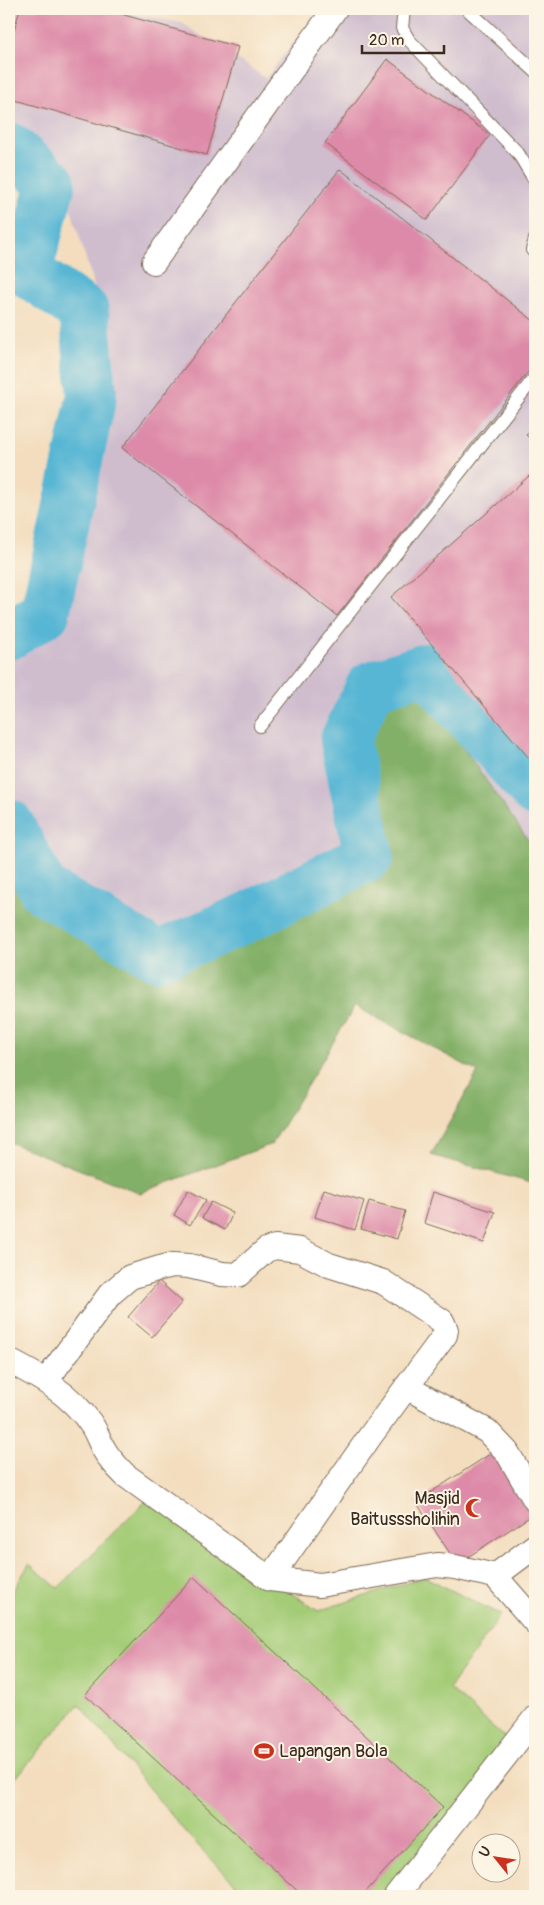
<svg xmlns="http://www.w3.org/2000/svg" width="544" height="1905" viewBox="0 0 544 1905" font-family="Pangolin,sans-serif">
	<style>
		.industrial { fill: #cfbdce }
		.green { fill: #a4cc77; stroke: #707b4a }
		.forest { fill: #83b068; stroke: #5f6d43 }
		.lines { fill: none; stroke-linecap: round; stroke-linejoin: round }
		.river { stroke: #56b6d4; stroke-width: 50 }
		.building { fill: #dd8aa8 }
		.service-casing { stroke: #7b6956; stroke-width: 14 }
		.minor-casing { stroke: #7b6956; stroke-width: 26 }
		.service { stroke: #fff; stroke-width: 12 }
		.minor { stroke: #fff; stroke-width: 24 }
		.labels { text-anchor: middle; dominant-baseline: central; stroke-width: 4; stroke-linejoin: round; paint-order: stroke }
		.poi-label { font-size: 18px; fill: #3b2a1e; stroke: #fcf5e5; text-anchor: end }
	</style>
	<rect width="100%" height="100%" fill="#fcf5e5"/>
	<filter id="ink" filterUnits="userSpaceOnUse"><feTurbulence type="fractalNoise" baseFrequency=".02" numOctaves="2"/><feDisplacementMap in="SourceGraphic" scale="10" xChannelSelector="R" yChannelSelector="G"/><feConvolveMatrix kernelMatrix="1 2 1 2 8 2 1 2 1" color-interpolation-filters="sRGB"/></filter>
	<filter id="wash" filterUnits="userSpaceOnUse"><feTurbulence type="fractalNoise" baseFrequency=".0096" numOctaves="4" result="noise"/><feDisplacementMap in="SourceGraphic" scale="20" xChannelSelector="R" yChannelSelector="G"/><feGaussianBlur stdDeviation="1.12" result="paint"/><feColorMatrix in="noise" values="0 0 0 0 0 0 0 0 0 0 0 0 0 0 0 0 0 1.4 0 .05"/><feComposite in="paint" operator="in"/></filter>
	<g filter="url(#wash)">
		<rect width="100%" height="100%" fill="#f3ddbe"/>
		<path class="industrial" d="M9,9H105L182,23L266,78L319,9H535V850L405,665L345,687L351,826L310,910L152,974L66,922L9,813V660L60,612L112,345L55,156L9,117Z"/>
		<path class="green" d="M149,1497L318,1611L425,1577L501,1615L449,1688L518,1749L410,1896H247L187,1834L79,1704L9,1786V1598L29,1564L58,1588Z"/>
		<path class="forest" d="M405,665L535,850V1184L431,1155L478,1072L355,1006L272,1144L140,1193L9,1142V813L66,922L152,973L310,910L351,826L344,687Z"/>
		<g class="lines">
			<path class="river" d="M9,147L51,183L27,272L84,311L92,395L45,613L9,635
				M9,824L44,890L158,956L248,917L369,856L345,740L371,686L426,668L535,792"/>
		</g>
		<g id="blocks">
			<path class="building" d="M20,9H103L238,47L207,155L9,98V48Z
				M387,59L490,135L427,220L325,143Z
				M340,169L535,322V363L337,616L122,448Z
				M535,424V442L526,435Z
				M529,476L535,484V765L391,597Z
				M324,1189L364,1201L355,1230L315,1217Z
				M188,1190L206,1200L190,1225L174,1215Z
				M433,1192L495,1212L484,1243L424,1223Z
				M369,1201L405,1211L397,1239L361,1229Z
				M211,1202L233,1213L225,1230L202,1218Z
				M159,1281L182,1302L152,1337L128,1317Z
				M493,1452L534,1514L457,1564L416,1502Z
				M194,1577L443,1807L362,1896H303L85,1695Z"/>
		</g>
	</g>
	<g filter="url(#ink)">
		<use href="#blocks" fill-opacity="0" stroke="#7b6956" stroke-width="1"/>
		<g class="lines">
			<defs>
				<path id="service" d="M404,9L402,28L409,40L518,153L535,181
					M467,9L535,71
					M532,250L535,239
					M260,726L535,377"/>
				<path id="minor" d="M154,262L335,9
					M9,1361C40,1377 71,1394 91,1424C96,1431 99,1440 103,1448C109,1459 117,1467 125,1475L270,1579L320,1585L437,1565L455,1567L495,1576L535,1622
					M46,1381L110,1294L130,1277L160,1268L173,1265L189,1266L222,1274L238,1275L266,1250L275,1247L300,1250L329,1265L383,1282L442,1321L446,1330L445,1335L371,1435L270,1579
					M406,1387L487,1431L507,1452L535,1500
					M495,1576L535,1546
					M396,1896L535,1718"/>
			</defs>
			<use href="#service" class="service-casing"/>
			<use href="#minor" class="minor-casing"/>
			<use href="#service" class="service"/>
			<use href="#minor" class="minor"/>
		</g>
	</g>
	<defs>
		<symbol id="mosque-bare" viewBox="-9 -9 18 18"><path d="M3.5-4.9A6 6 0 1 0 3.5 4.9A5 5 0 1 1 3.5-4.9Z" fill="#c8321e" stroke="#fcf5e5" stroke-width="2.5" paint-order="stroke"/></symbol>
		<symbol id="stadium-bare" viewBox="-9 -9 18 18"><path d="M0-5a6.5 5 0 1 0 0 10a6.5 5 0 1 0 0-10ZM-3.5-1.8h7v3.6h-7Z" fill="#c8321e" stroke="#fcf5e5" stroke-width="2.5" paint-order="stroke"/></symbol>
	</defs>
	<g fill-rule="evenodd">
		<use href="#mosque-bare" x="461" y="1494" width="28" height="28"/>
		<use href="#stadium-bare" x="250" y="1737" width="28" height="28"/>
	</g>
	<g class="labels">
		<g class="poi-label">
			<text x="460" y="1498">Masjid<tspan x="460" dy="21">Baitusssholihin</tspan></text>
			<text x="279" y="1751" text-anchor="start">Lapangan Bola</text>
		</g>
	</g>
	<rect width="544" height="1905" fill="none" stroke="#fcf5e5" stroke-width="30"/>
	<g transform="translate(496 1858) rotate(300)"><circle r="24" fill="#fcf5e5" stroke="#afa495"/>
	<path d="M0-4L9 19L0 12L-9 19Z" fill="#c8321e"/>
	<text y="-8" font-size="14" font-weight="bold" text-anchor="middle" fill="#3b2a1e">U</text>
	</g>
	<path d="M362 45v8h82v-8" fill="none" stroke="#3b2a1e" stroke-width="2.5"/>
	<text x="369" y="45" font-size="15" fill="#3b2a1e" stroke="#fcf5e5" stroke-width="4" paint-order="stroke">20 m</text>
</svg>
